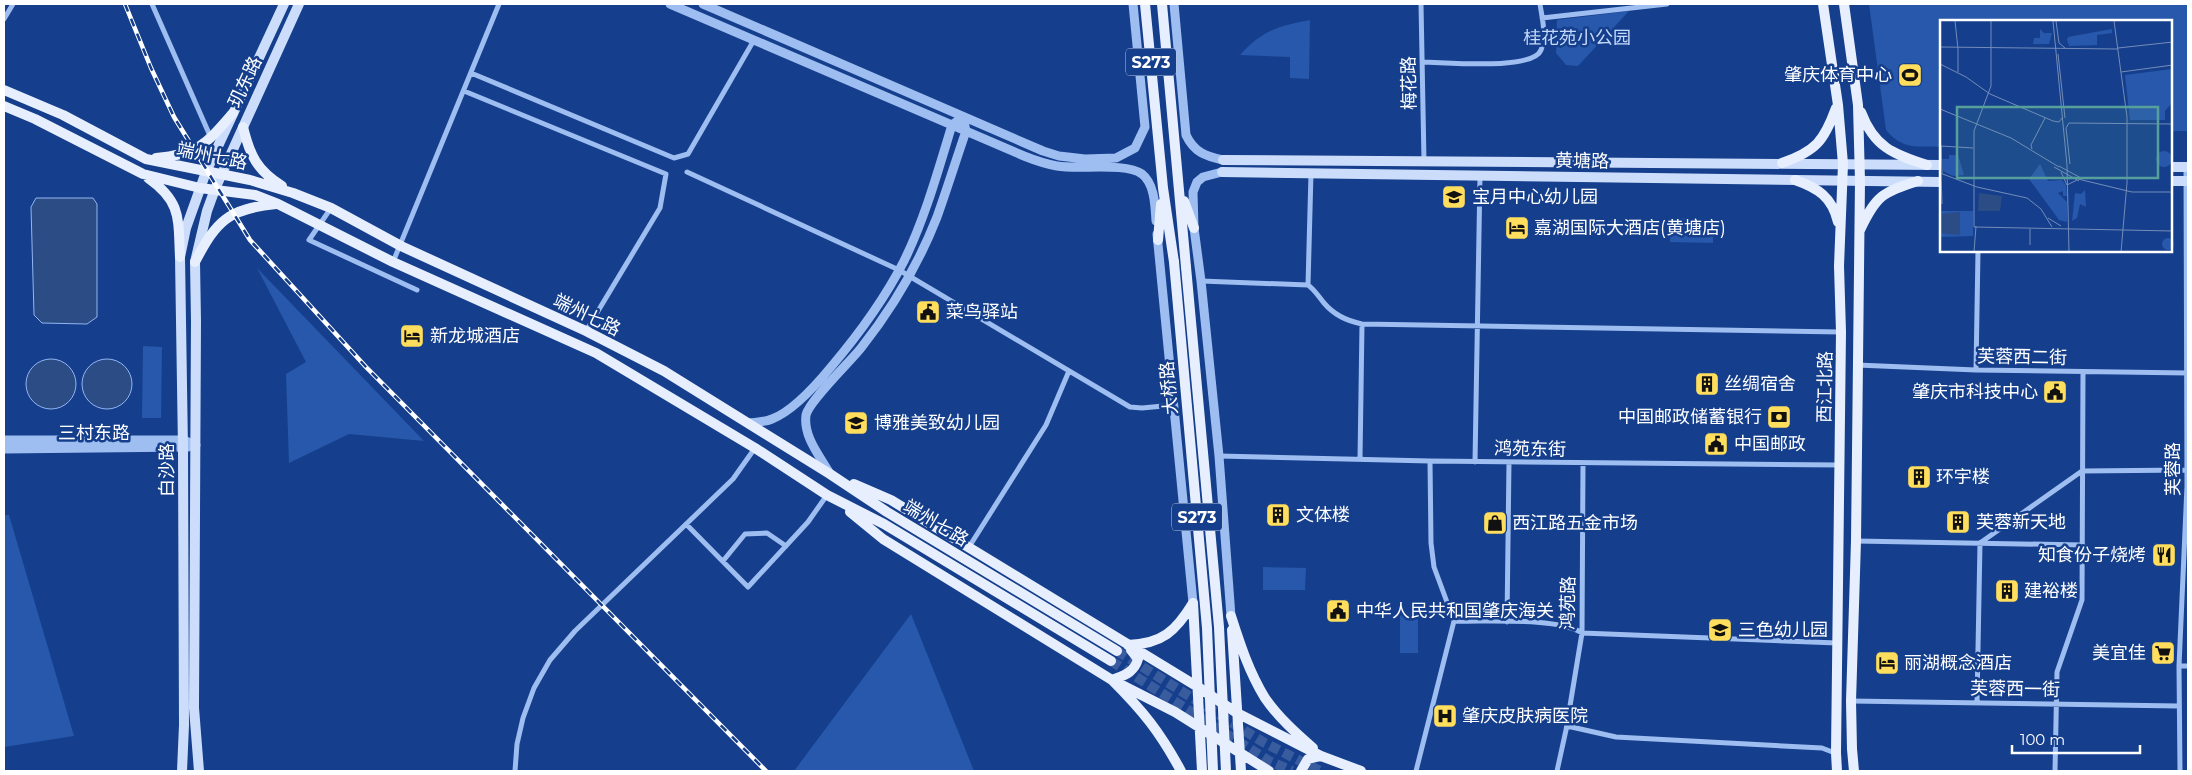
<svg xmlns="http://www.w3.org/2000/svg" width="2192" height="775" viewBox="0 0 2192 775" font-family="Montserrat,'Noto Sans SC',sans-serif">
	<style>
		.green { fill: #2758ab }
		.water { fill: #2c4c85; stroke: #91b6f3 }
		.lines { fill: none; stroke-linecap: round; stroke-linejoin: round }
		.primary-tunnel { stroke: #385c9d; stroke-width: 10; stroke-dasharray: 10 5; stroke-linecap: butt }
		.minor { stroke: #9ebdf0; stroke-width: 5 }
		.tertiary { stroke: #9ebdf0; stroke-width: 9 }
		.secondary { stroke: #ccddfb; stroke-width: 10 }
		.primary { stroke: #e7efff; stroke-width: 10 }
		.rail-casing { stroke: #fff; stroke-width: 4.5 }
		.rail { stroke: #153f8c; stroke-width: 2.5; stroke-dasharray: 8; stroke-linecap: butt }
		.primary-bridge { stroke: #e7efff; stroke-width: 10 }
		.labels { text-anchor: middle; dominant-baseline: central; stroke-width: 5; stroke-linejoin: round; paint-order: stroke }
		.shield { fill: #153f8c; stroke: #b9c5dc; stroke-width: 1 }
		.shield-label { font-size: 16px; font-weight: bold; fill: #fff }
		.park-label { font-size: 18px; fill: #c5d9fb; stroke: #153f8c }
		.poi-label { font-size: 18px; fill: #fff; stroke: #153f8c; text-anchor: start }
		.street-label { font-size: 18px; fill: #fff; stroke: #153f8c }
		.inset-road { fill: none; stroke: #738cba; stroke-width: 1 }
		.view { fill: #579f9a; fill-opacity: 0.15; stroke: #579f9a; stroke-width: 2.5 }
		.inset-edge { fill: none; stroke: #fff; stroke-width: 2.5 }
	</style>
	<rect width="100%" height="100%" fill="#153f8c"/>
	<path class="green" d="M1869,4H2188V131H2171V21H1941V147C1916,146 1903,150 1886,130Z
		M1629,11L1578,66L1566,65L1556,53L1557,20Z
		M1310,20L1309,79L1290,78V57L1240,55C1262,30 1279,26 1310,20Z
		M1671,218L1713,219V243L1670,242Z
		M257,268L424,441L349,434L289,463L286,374L306,362Z
		M143,346L162,347L161,418H142Z
		M4,515H9L74,736L4,747Z
		M1263,567L1306,568L1305,590H1263Z
		M911,614L974,771H794Z
		M1400,614H1418V653H1400Z"/>
	<path class="water" d="M36,198H93L97,204V317L87,324L42,323L34,315L31,207Z
		M26 384a25 25 0 1 1 50 0a25 25 0 1 1-50 0Z
		M82 384a25 25 0 1 1 50 0a25 25 0 1 1-50 0Z"/>
	<g class="lines">
		<path class="primary-tunnel" d="M1117,651L1263,742L1320,771
			M1111,661L1269,761L1292,771"/>
		<path class="minor" d="M152,4L211,138
			M1421,4L1424,161
			M1542,18L1667,4
			M4,19L13,4
			M1423,62C1444,62 1533,71 1541,50C1547,36 1542,18 1540,4
			M471,73L674,158L688,154L754,40
			M464,91L666,174L660,208L586,331
			M687,172L899,270L1130,407L1142,408L1174,405
			M331,208L309,240L417,290
			M393,262L499,4
			M1201,281L1308,285C1315,290 1318,296 1324,303C1334,315 1347,321 1362,324L1841,332
			M1308,285L1311,173
			M1857,365L1976,370L2188,373
			M1976,370L1978,251
			M1219,456L1430,461L1840,465
			M1360,459L1362,324
			M1475,462L1480,176
			M686,524L748,587L808,522L827,495
			M1856,541L2083,545
			M969,547L1046,425L1069,371
			M723,561L745,534L767,533L786,546
			M1454,621C1486,622 1558,617 1582,633L1837,643
			M1507,622L1509,462
			M2179,666H2188
			M1851,701L2178,706
			M1977,702L1980,543L2082,471L2187,470
			M1567,726L1616,737L1822,748L1835,753
			M515,771L517,744L523,718L534,688L550,660L575,631L733,479L755,448
			M1416,771L1454,621L1434,567L1431,543L1430,461
			M1557,771L1566,730L1582,633L1583,463
			M2055,771L2057,672L2082,600L2083,372
			M2180,771L2179,666L2187,486L2186,167"/>
		<path class="tertiary" d="M670,4L1024,156C1034,160 1046,164 1057,166C1079,170 1125,162 1142,174C1155,184 1155,207 1156,221
			M703,4L1043,151L1059,156L1085,159L1116,158L1135,148L1145,127L1133,4
			M1174,4L1186,135C1194,152 1205,156 1223,160
			M1222,172L1203,177L1197,182L1193,192L1194,228L1201,281L1219,456L1231,616
			M1157,234L1193,603
			M749,423C757,422 765,422 772,419C793,411 817,384 831,367C859,334 884,300 904,261C925,218 938,171 952,125L963,117L966,131C956,160 947,189 937,217C919,263 891,310 861,348C850,362 809,401 806,415C803,437 820,456 830,474
			M4,440H183L196,445
			M4,449L188,447"/>
		<path class="secondary" d="M1223,160L1941,165
			M2171,167H2188
			M1222,172L1941,182
			M2171,181H2188
			M182,771L184,725L183,449L180,257L186,228L206,172L284,4
			M199,771L194,708L196,321L195,262L207,211L215,189L299,4"/>
		<path class="primary" d="M1145,4L1163,188L1174,262
			M1162,4L1186,267
			M1823,4L1838,105L1843,164L1839,266L1841,332L1836,753L1837,771
			M1844,4L1858,105L1860,181L1856,541L1851,701L1852,749L1854,771
			M1833,77L1854,72
			M4,90L63,115L146,159L250,180L293,193L331,208L401,246L586,331L664,371L830,474L887,512L1117,651
			M4,106L35,119L143,174L200,188L255,195L278,204L393,262L596,353L755,448L827,495L884,524L1111,661
			M1861,112C1874,147 1893,154 1927,165
			M243,127C250,156 257,170 282,186
			M156,158C199,154 206,144 233,113
			M1782,163C1816,151 1824,141 1836,108
			M148,178C182,202 178,219 180,257
			M1795,180C1818,188 1832,197 1838,222
			M1184,201L1194,228
			M1860,230C1876,196 1882,192 1918,181
			M1158,240L1161,204
			M195,262C217,220 228,209 276,204
			M854,484L891,500L1198,687L1237,713L1321,756L1361,771
			M850,512L883,539L1112,680L1175,712L1269,771
			M1193,603L1202,771
			M1231,616C1240,644 1249,672 1265,698C1278,717 1296,733 1313,748
			M1232,630L1241,771
			M1128,645C1162,644 1176,631 1193,603
			M1131,650L1138,659C1134,673 1124,675 1112,680C1143,711 1160,732 1181,771
			M1301,771L1308,759L1321,756"/>
		<defs>
			<path id="rail" d="M125,4L151,68L174,117L250,240L366,367L766,771"/>
		</defs>
		<use href="#rail" class="rail-casing"/>
		<use href="#rail" class="rail"/>
		<path class="primary-bridge" d="M1174,262L1207,628L1213,771
			M1186,267L1219,627L1226,771"/>
	</g>
	<defs>
		<symbol id="stadium-square" viewBox="-11 -11 22 22"><rect x="-9" y="-9" width="18" height="18" rx="4" fill="#ffdd5d" stroke="#153f8c"/><path d="M0-5a6.5 5 0 1 0 0 10a6.5 5 0 1 0 0-10ZM-3.5-1.8h7v3.6h-7Z" fill="#111"/></symbol>
		<symbol id="school-square" viewBox="-11 -11 22 22"><rect x="-9" y="-9" width="18" height="18" rx="4" fill="#ffdd5d" stroke="#153f8c"/><path d="M0-5L7-2L0 1L-7-2ZM-4 1L0 2.5L4 1V4Q0 6-4 4Z" fill="#111"/></symbol>
		<symbol id="hotel-square" viewBox="-11 -11 22 22"><rect x="-9" y="-9" width="18" height="18" rx="4" fill="#ffdd5d" stroke="#153f8c"/><path d="M-6-4.5h1.5V1H6V5H4.5V3h-9V5H-6ZM-4 0a1.8 1.8 0 1 1 3.6 0ZM.5 0V-2.5h3Q6-2.5 6 0Z" fill="#111"/></symbol>
		<symbol id="civic-square" viewBox="-11 -11 22 22"><rect x="-9" y="-9" width="18" height="18" rx="4" fill="#ffdd5d" stroke="#153f8c"/><path d="M-.6-6.5H3V-4.5H.6V-3L4-1V1h2V6H-6V1h2V-1L-.6-3ZM-1.2 2.5V6h2.4V2.5Z" fill="#111"/></symbol>
		<symbol id="building-square" viewBox="-11 -11 22 22"><rect x="-9" y="-9" width="18" height="18" rx="4" fill="#ffdd5d" stroke="#153f8c"/><path d="M-4-6H4V6H1V3H-1V6H-4ZM-2.5-4.3h1.7v1.8h-1.7ZM.8-4.3h1.7v1.8H.8ZM-2.5-1h1.7V.8h-1.7ZM.8-1h1.7V.8H.8Z" fill="#111"/></symbol>
		<symbol id="bank-square" viewBox="-11 -11 22 22"><rect x="-9" y="-9" width="18" height="18" rx="4" fill="#ffdd5d" stroke="#153f8c"/><path d="M-6-4H6V4H-6ZM0-2.3a2.3 2.3 0 1 0 0 4.6a2.3 2.3 0 1 0 0-4.6Z" fill="#111"/></symbol>
		<symbol id="shop-square" viewBox="-11 -11 22 22"><rect x="-9" y="-9" width="18" height="18" rx="4" fill="#ffdd5d" stroke="#153f8c"/><path d="M-5-2.5h2.3a2.7 3.5 0 0 1 5.4 0H5L5.5 6h-11ZM-1.5-2.5h3a1.5 2.3 0 0 0-3 0Z" fill="#111"/></symbol>
		<symbol id="restaurant-square" viewBox="-11 -11 22 22"><rect x="-9" y="-9" width="18" height="18" rx="4" fill="#ffdd5d" stroke="#153f8c"/><path d="M-5-6h1v4h1v-4h1v4h1v-4h1v5L-1.5 .5V6h-2V.5L-5-1ZM5-6V6H3V1.5H1.5Q1.5-4 5-6Z" fill="#111"/></symbol>
		<symbol id="supermarket-square" viewBox="-11 -11 22 22"><rect x="-9" y="-9" width="18" height="18" rx="4" fill="#ffdd5d" stroke="#153f8c"/><path d="M-6-5.5h2.5l.6 2H6L4.5 2H-2.5L-4.4-4H-6ZM-1.5 3.2a1.3 1.3 0 1 0 .1 0ZM3 3.2a1.3 1.3 0 1 0 .1 0Z" fill="#111"/></symbol>
		<symbol id="hospital-square" viewBox="-11 -11 22 22"><rect x="-9" y="-9" width="18" height="18" rx="4" fill="#ffdd5d" stroke="#153f8c"/><path d="M-5-5h3v3.5h4V-5h3V5h-3V1.5h-4V5h-3Z" fill="#111"/></symbol>
	</defs>
	<g fill-rule="evenodd">
		<use href="#stadium-square" x="1896" y="61" width="28" height="28"/>
		<use href="#school-square" x="1440" y="183" width="28" height="28"/>
		<use href="#hotel-square" x="1503" y="214" width="28" height="28"/>
		<use href="#civic-square" x="914" y="298" width="28" height="28"/>
		<use href="#hotel-square" x="398" y="322" width="28" height="28"/>
		<use href="#building-square" x="1693" y="370" width="28" height="28"/>
		<use href="#civic-square" x="2041" y="378" width="28" height="28"/>
		<use href="#bank-square" x="1765" y="403" width="28" height="28"/>
		<use href="#school-square" x="842" y="409" width="28" height="28"/>
		<use href="#civic-square" x="1702" y="430" width="28" height="28"/>
		<use href="#building-square" x="1905" y="463" width="28" height="28"/>
		<use href="#building-square" x="1264" y="501" width="28" height="28"/>
		<use href="#building-square" x="1944" y="508" width="28" height="28"/>
		<use href="#shop-square" x="1481" y="509" width="28" height="28"/>
		<use href="#restaurant-square" x="2150" y="541" width="28" height="28"/>
		<use href="#building-square" x="1993" y="577" width="28" height="28"/>
		<use href="#civic-square" x="1324" y="597" width="28" height="28"/>
		<use href="#school-square" x="1706" y="616" width="28" height="28"/>
		<use href="#supermarket-square" x="2149" y="639" width="28" height="28"/>
		<use href="#hotel-square" x="1873" y="649" width="28" height="28"/>
		<use href="#hospital-square" x="1431" y="702" width="28" height="28"/>
	</g>
	<g class="labels">
		<g class="shield">
			<rect x="1126" y="48.5" width="50" height="27" rx="4"/>
			<rect x="1172" y="503.5" width="50" height="27" rx="4"/>
		</g>
		<g class="shield-label">
			<text x="1151" y="62">S273</text>
			<text x="1197" y="517">S273</text>
		</g>
		<g class="park-label">
			<text x="1577" y="38">桂花苑小公园</text>
		</g>
		<g class="poi-label">
			<text x="1892" y="75" text-anchor="end">肇庆体育中心</text>
			<text x="1472" y="197">宝月中心幼儿园</text>
			<text x="1534" y="228">嘉湖国际大酒店(黄塘店)</text>
			<text x="946" y="312">菜鸟驿站</text>
			<text x="430" y="336">新龙城酒店</text>
			<text x="1724" y="384">丝绸宿舍</text>
			<text x="2038" y="392" text-anchor="end">肇庆市科技中心</text>
			<text x="1762" y="417" text-anchor="end">中国邮政储蓄银行</text>
			<text x="874" y="423">博雅美致幼儿园</text>
			<text x="1734" y="444">中国邮政</text>
			<text x="1936" y="477">环宇楼</text>
			<text x="1296" y="515">文体楼</text>
			<text x="1976" y="522">芙蓉新天地</text>
			<text x="1512" y="523">西江路五金市场</text>
			<text x="2146" y="555" text-anchor="end">知食份子烧烤</text>
			<text x="2024" y="591">建裕楼</text>
			<text x="1356" y="611">中华人民共和国肇庆海关</text>
			<text x="1738" y="630">三色幼儿园</text>
			<text x="2146" y="653" text-anchor="end">美宜佳</text>
			<text x="1904" y="663">丽湖概念酒店</text>
			<text x="1462" y="716">肇庆皮肤病医院</text>
		</g>
		<g class="street-label">
			<text transform="translate(245 82) rotate(-65)">玑东路</text>
			<text transform="translate(1409 83) rotate(-91)">梅花路</text>
			<text transform="translate(212 156) rotate(12)">端州七路</text>
			<text transform="translate(1582 161) rotate(1)">黄塘路</text>
			<text transform="translate(587 315) rotate(26)">端州七路</text>
			<text transform="translate(2022 357) rotate(1)">芙蓉西二街</text>
			<text transform="translate(1825 387) rotate(-89)">西江北路</text>
			<text transform="translate(1169 388) rotate(-95)">大桥路</text>
			<text x="94" y="433">三村东路</text>
			<text transform="translate(1530 449) rotate(1)">鸿苑东街</text>
			<text transform="translate(2173 469) rotate(-90)">芙蓉路</text>
			<text transform="translate(167 470) rotate(-90)">白沙路</text>
			<text transform="translate(936 523) rotate(31)">端州七路</text>
			<text transform="translate(1568 603) rotate(-89)">鸿苑路</text>
			<text transform="translate(2015 689) rotate(1)">芙蓉西一街</text>
		</g>
	</g>
	<g transform="translate(1940 20)">
		<rect width="232" height="232" fill="#153f8c"/>
		<path d="M100,9L104,13H112L109,24H93L94,18H100ZM172,9V13L157,15V25L129,26L127,20L128,17ZM232,49V83L225,91V100H190L185,55ZM216 139a8 8 0 1 1 16 0a8 8 0 1 1-16 0ZM9,135H18L24,155L13,156L3,151L2,139H9ZM100,144L108,161L122,160L126,165L127,176H123V171L118,173L127,182V202L119,200L89,159ZM145,170L146,187L140,184L137,198L132,201L135,173L141,174ZM0,191H33V216L0,217ZM222 224a6 6 0 1 1 12 0a6 6 0 1 1-12 0Z" fill="#2758ab"/>
		<path d="M39,173L62,176L60,191H38ZM20,192V215L0,213V194Z" fill="#2c4c85"/>
		<path class="inset-road" d="M15,1L18,29M113,1L127,145L129,232M116,1L119,23L125,28M174,1L187,97V163L181,232M0,27L178,29M178,28L233,22M118,34L125,98M0,44L26,57L50,74L113,101L119,102L122,98M18,52V29M181,52L233,45M0,89L71,118L119,147M129,103L126,108L130,144M129,103L233,104M1,126L33,128M92,129L91,125L105,98M119,146L141,158M114,147L139,161M0,151L1,126L2,153M121,152L127,165L137,160M0,153L37,167L87,178L101,189L112,207M1,154L2,184M138,159L192,172H233M108,198L121,206M34,207V111L51,66V1M34,207L233,211M90,209V225M34,232L36,206"/>
		<path class="view" d="M17,87H218V158H17Z"/>
		<rect width="232" height="232" class="inset-edge"/>
	</g>
	<rect width="2192" height="775" fill="none" stroke="#ffffff" stroke-width="10"/>
	<path d="M2012 745v8h128v-8" fill="none" stroke="#ffffff" stroke-width="2.5"/>
	<text x="2020" y="745" font-size="15" fill="#ffffff" stroke="#153f8c" stroke-width="4" paint-order="stroke">100 m</text>
</svg>
